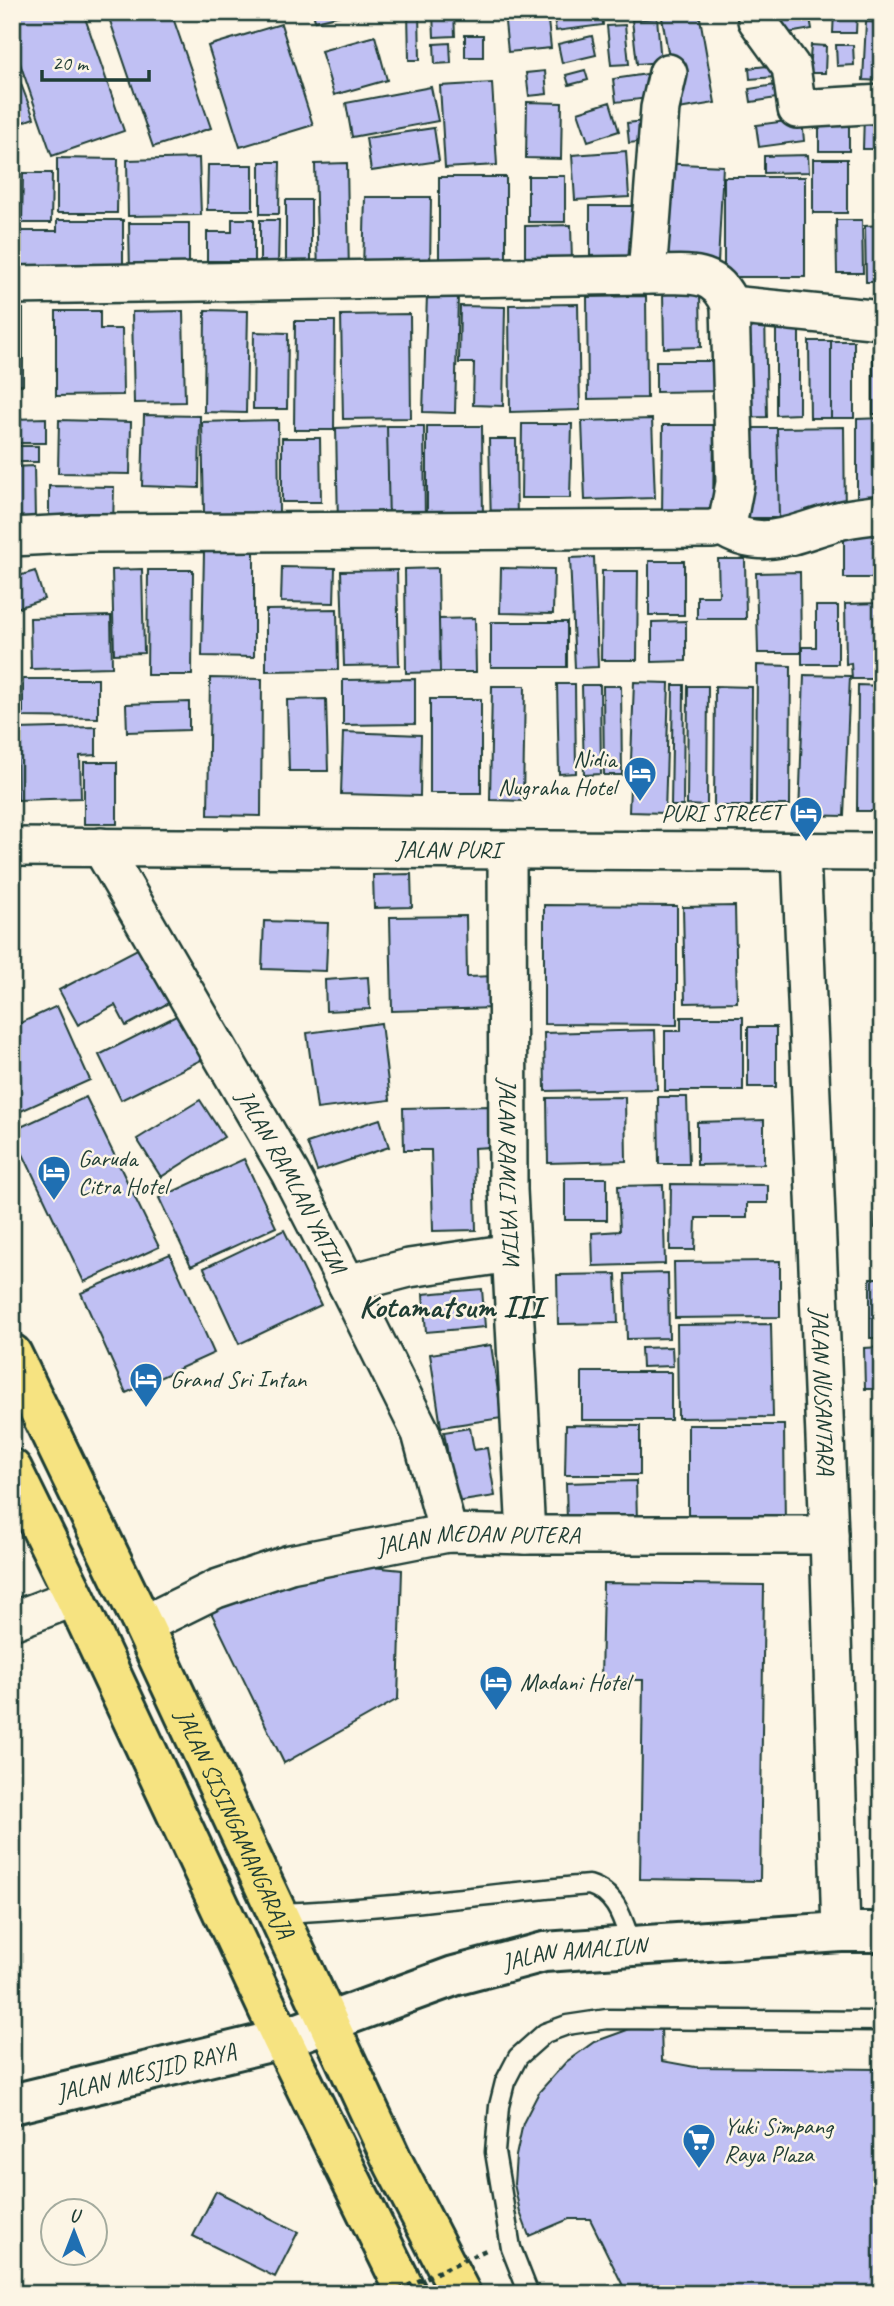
<svg xmlns="http://www.w3.org/2000/svg" width="894" height="2306" viewBox="0 0 894 2306" font-family="Caveat,sans-serif">
	<style>
		.building { fill: #c0c0f3; stroke: #1f3d34; stroke-width: 2 }
		.lines { fill: none; stroke-linecap: round; stroke-linejoin: round }
		.service-casing { stroke: #1f3d34; stroke-width: 23 }
		.minor-casing { stroke: #1f3d34; stroke-width: 42 }
		.tertiary-casing { stroke: #1f3d34; stroke-width: 44 }
		.primary-casing { stroke: #1f3d34; stroke-width: 44 }
		.service { stroke: #fcf5e5; stroke-width: 18 }
		.minor { stroke: #fcf5e5; stroke-width: 37 }
		.tertiary { stroke: #fcf5e5; stroke-width: 38 }
		.primary { stroke: #f6e381; stroke-width: 38 }
		.path-bridge { stroke: #1f3d34; stroke-width: 4.5; stroke-dasharray: 5 5; stroke-linecap: butt }
		.labels { text-anchor: middle; dominant-baseline: central; stroke-width: 5; stroke-linejoin: round; paint-order: stroke }
		.poi-label { font-size: 24px; fill: #1f3d34; stroke: #fcf5e5; text-anchor: start }
		.street-label { font-size: 24px; fill: #1f3d34; stroke: #fcf5e5 }
		.district-label { font-size: 32px; font-weight: bold; fill: #1f3d34; stroke: #fcf5e5 }
	</style>
	<rect width="100%" height="100%" fill="#fcf5e5"/>
	<filter id="ink" filterUnits="userSpaceOnUse"><feTurbulence type="fractalNoise" baseFrequency=".0143" numOctaves="2"/><feDisplacementMap in="SourceGraphic" scale="14" xChannelSelector="R" yChannelSelector="G"/><feConvolveMatrix kernelMatrix="1 2 1 2 8 2 1 2 1" color-interpolation-filters="sRGB"/></filter>
	<g filter="url(#ink)">
		<path class="building" d="M12,12H83L124,131L52,156L12,40Z
			M107,12H171L211,128L153,147Z
			M205,12H240L208,21Z
			M313,12H354L315,21Z
			M408,12H419L420,60H409Z
			M433,12H454L455,36L434,37Z
			M504,12H547L551,48L508,52Z
			M602,12L603,25L556,31L554,17Z
			M661,12H699L715,103L678,109Z
			M766,12H809L812,29L770,36Z
			M834,12H857L856,33H833Z
			M657,18L661,62L637,64L632,20Z
			M866,22L882,23V81L863,80Z
			M281,24L313,125L240,147L208,46Z
			M625,25L629,64L611,65L607,26Z
			M465,35H483V57H465Z
			M375,36L387,80L334,95L321,51Z
			M592,36L596,55L562,63L558,44Z
			M450,43L451,63L435,64L434,44Z
			M811,45L826,46L825,73H809Z
			M836,45H853L854,65L837,66Z
			M12,61L34,118L12,126Z
			M786,64L787,76L750,79L749,68Z
			M585,70L588,80L569,85L566,75Z
			M545,71L547,94L529,96L526,73Z
			M654,73L657,97L616,102L613,79Z
			M492,83L497,165L445,168L440,86Z
			M782,84L783,97L751,102L749,89Z
			M431,87L438,121L352,137L346,103Z
			M527,102L562,103L561,159L526,158Z
			M610,102L619,131L588,141L578,112Z
			M819,114H849V151H819Z
			M864,114L882,115V149H863Z
			M802,119L804,141L759,147L756,125Z
			M653,120L655,140L629,143L627,123Z
			M434,128L439,161L371,171L366,138Z
			M626,151L629,197L575,200L572,155Z
			M808,155L809,172L764,173V156Z
			M876,157H882V213H876Z
			M57,158L118,159L117,213H57Z
			M199,158L201,215L128,216L127,160Z
			M813,159H847V213H813Z
			M260,162H280L279,214H260Z
			M347,163L349,274H318L315,164Z
			M658,163L723,166L718,263L653,260Z
			M208,165H253V210H207Z
			M23,173H52L51,223H22Z
			M528,176H565V222H528Z
			M439,177H506V260H439Z
			M724,177H805V277H724Z
			M365,197H431L430,270L363,269Z
			M286,200H311V270H286Z
			M590,206H641V265H590Z
			M232,219H254V261H207V232H232Z
			M57,220H123V269H18L17,231H57Z
			M260,220H279L278,267H260Z
			M836,220H862L863,273H837Z
			M129,223H189V275H130Z
			M571,225L572,262L525,263V226Z
			M882,225V282H866L865,226Z
			M700,292L701,347L664,348L663,293Z
			M427,295L458,296L455,413L423,412Z
			M646,296L647,398L588,399L587,297Z
			M578,304L580,410L510,412L509,305Z
			M460,306L505,307L503,406L473,405L474,363H459Z
			M12,309H23V385H12Z
			M205,310L248,311L246,413L204,412Z
			M56,311H100V329H122L123,395L56,396Z
			M183,311L185,402L134,403L132,312Z
			M410,314L411,418L343,419L341,315Z
			M734,314H765L767,417L736,418Z
			M295,321H335L334,430H294Z
			M776,322H799V414L776,415Z
			M873,326H882V414H873Z
			M254,332L288,333L287,409H253Z
			M809,341H831V418H810Z
			M831,341H854V418H831Z
			M656,361H724V391L656,392Z
			M144,415L200,416L199,488L142,486Z
			M46,418V443H14L13,419Z
			M882,418V506L857,507V419Z
			M652,419L655,498L585,500L582,421Z
			M59,420L131,422L130,474L58,473Z
			M278,420L279,513H204L202,422Z
			M522,424H572L570,498H521Z
			M663,425H714L713,517H662Z
			M387,426L389,523L338,524L336,428Z
			M387,426H424L425,522L389,523Z
			M427,426H482L483,518L427,519Z
			M844,427L845,517L779,518L777,428Z
			M745,428H777L779,518H746Z
			M282,438H320L321,502H282Z
			M489,439H516L517,526H491Z
			M12,446H38V462H12Z
			M34,466L35,519L12,520V467Z
			M49,486L114,487L113,526L49,525Z
			M844,522H882V578H844Z
			M204,551L254,552V657L202,656Z
			M594,557L598,667L575,668L570,558Z
			M718,559H745L746,619H697V596H719Z
			M649,561H684V615H649Z
			M282,567L335,568L334,603L281,602Z
			M438,568L440,672L406,673L405,569Z
			M501,568L554,569L553,614L500,613Z
			M142,569L144,653L114,654L112,570Z
			M148,570H193L192,675H147Z
			M397,570L399,665L344,666L341,571Z
			M35,571L44,599L14,609L12,578Z
			M602,571H638L637,660H601Z
			M800,572L801,653H758L756,573Z
			M882,603V679H852L851,663L846,664L845,604Z
			M816,606H838V664H802V647H816Z
			M337,609L338,670L266,671V610Z
			M111,616L112,667L31,669L30,618Z
			M475,618L476,672H440L439,619Z
			M686,621V661L652,662V622Z
			M491,622H567V667H491Z
			M757,665L791,666L790,805H756Z
			M804,675L850,676L844,816L799,815Z
			M210,678L262,679L261,816L208,815Z
			M23,679H98V718L23,717Z
			M415,679V724L343,725V680Z
			M634,682L669,683L665,813L629,812Z
			M557,684H575L576,773L559,774Z
			M582,685H600L601,774L584,775Z
			M673,685H684L683,806H671Z
			M858,685L882,686V811H857Z
			M492,686H525L523,801L490,800Z
			M603,686H621L622,775H604Z
			M688,686H708L707,806L687,805Z
			M715,686L752,687L751,806H714Z
			M326,699L328,771H289L287,700Z
			M430,699H481V793H430Z
			M189,702V730L127,732L126,704Z
			M96,727V755L80,756L81,798L18,800L17,729Z
			M343,732L421,735L420,796L341,794Z
			M84,762H117V824H84Z
			M411,874L412,907L374,908L373,875Z
			M544,905L677,906V1025L544,1024Z
			M735,906L737,1002L685,1003L683,907Z
			M466,916L467,977L496,976V1008L392,1011L390,917Z
			M264,921L328,923L326,971L262,969Z
			M876,921H882L881,1045Z
			M145,945L174,1000L126,1026L115,1005L78,1025L59,990Z
			M368,977L370,1009L326,1011L325,980Z
			M57,1006L90,1080L12,1115V1027Z
			M180,1014L203,1059L121,1100L99,1055Z
			M681,1017H743V1091H665V1031H681Z
			M381,1023L390,1100L317,1109L307,1033Z
			M748,1027H776V1087H748Z
			M655,1030L657,1089L545,1091L544,1033Z
			M86,1097L159,1247L84,1282L12,1131Z
			M625,1097L626,1161L548,1163L547,1098Z
			M658,1097H687L689,1164H659Z
			M200,1100L224,1137L161,1177L137,1139Z
			M491,1106V1147L474,1148L476,1230L433,1231L431,1150H404L403,1108Z
			M380,1119L389,1147L317,1171L307,1143Z
			M764,1120V1164L697,1165V1122Z
			M244,1159L276,1227L191,1266L159,1198Z
			M565,1178H607V1220H565Z
			M671,1184L768,1185V1203H747V1218H696L695,1250H670Z
			M663,1185L665,1264L593,1266L592,1233L620,1231L618,1186Z
			M876,1193L882,1194V1229L875,1228Z
			M284,1230L321,1305L239,1344L204,1268Z
			M170,1254L214,1353L126,1393L81,1293Z
			M780,1261V1317L675,1318L674,1262Z
			M668,1273L669,1338L627,1339L625,1274Z
			M616,1274L618,1323L558,1324L557,1275Z
			M870,1278H882V1338H870Z
			M482,1289L485,1327L426,1332L423,1294Z
			M771,1324L773,1417L678,1418L677,1325Z
			M491,1345L502,1418L441,1427L430,1354Z
			M672,1347L673,1366L642,1367L641,1348Z
			M882,1347V1389H865L864,1348Z
			M582,1372H671V1420H582Z
			M566,1425L640,1426V1475H565Z
			M688,1425H784L785,1530H688Z
			M470,1428L474,1450L487,1448L495,1496L456,1502L444,1432Z
			M636,1481L637,1521L567,1522L566,1483Z
			M341,1564L402,1570L398,1699L284,1763L205,1600Z
			M603,1583L764,1585L760,1881L640,1879L643,1680H601Z
			M878,1803H882V1874H878Z
			M661,2026L662,2061L695,2067L882,2069V2294H627L590,2219H569L529,2236L520,2212L514,2184L516,2156L523,2123L539,2092L566,2062L594,2042L630,2029Z
			M216,2191L298,2232L275,2277L193,2236Z"/>
		<g class="lines">
			<defs>
				<path id="service" d="M278,1913C382,1909 485,1894 589,1885C618,1894 623,1921 632,1946
					M529,2294L511,2248L495,2152L499,2106L505,2082L518,2057L545,2033L567,2025L607,2019L882,2021"/>
				<g id="minor">
					<path d="M757,12V20L791,67L797,109L882,104"/>
					<path d="M647,275L660,108L668,73"/>
					<path d="M12,285L647,275C683,276 715,266 730,305L735,483L728,520L721,526L712,529L90,533L12,537"/>
					<path d="M730,305L882,320"/>
					<path d="M721,526C762,554 796,532 838,521C852,517 867,516 882,514"/>
					<path id="s1" d="M12,847L882,852"/>
					<path id="s2" d="M101,847L290,1173L347,1284L421,1433L448,1533"/>
					<path id="s3" d="M507,850L508,1190L526,1535"/>
					<path id="s4" d="M801,853L829,1535L841,1932"/>
					<path d="M347,1284L409,1268L511,1253"/>
					<path d="M12,1621L75,1597"/>
					<path id="s5" d="M143,1625L216,1589L290,1564L448,1533L526,1535H829"/>
				</g>
				<g id="tertiary">
					<path id="s6" d="M12,2104L282,2039L454,1976L544,1952L841,1932H882"/>
				</g>
				<g id="primary">
					<path id="s7" d="M12,1354L143,1625L394,2164L461,2294"/>
					<path d="M12,1469L75,1597L282,2039L407,2294"/>
				</g>
			</defs>
			<use href="#service" class="service-casing"/>
			<use href="#minor" class="minor-casing"/>
			<use href="#tertiary" class="tertiary-casing"/>
			<use href="#primary" class="primary-casing"/>
			<use href="#service" class="service"/>
			<use href="#minor" class="minor"/>
			<use href="#tertiary" class="tertiary"/>
			<use href="#primary" class="primary"/>
			<path class="path-bridge" d="M390,2294L486,2250"/>
		</g>
	</g>
	<defs>
		<symbol id="hotel-pin" viewBox="-11 -11 22 30"><path d="M0 17L-7.5 6A9.5 9.5 0 1 1 7.5 6Z" fill="#1f6fb2" stroke="#fcf5e5"/><path d="M-6-4.5h1.5V1H6V5H4.5V3h-9V5H-6ZM-4 0a1.8 1.8 0 1 1 3.6 0ZM.5 0V-2.5h3Q6-2.5 6 0Z" fill="#fff"/></symbol>
		<symbol id="supermarket-pin" viewBox="-11 -11 22 30"><path d="M0 17L-7.5 6A9.5 9.5 0 1 1 7.5 6Z" fill="#1f6fb2" stroke="#fcf5e5"/><path d="M-6-5.5h2.5l.6 2H6L4.5 2H-2.5L-4.4-4H-6ZM-1.5 3.2a1.3 1.3 0 1 0 .1 0ZM3 3.2a1.3 1.3 0 1 0 .1 0Z" fill="#fff"/></symbol>
	</defs>
	<g fill-rule="evenodd">
		<use href="#hotel-pin" x="621" y="754" width="38" height="52"/>
		<use href="#hotel-pin" x="787" y="794" width="38" height="52"/>
		<use href="#hotel-pin" x="35" y="1153" width="38" height="52"/>
		<use href="#hotel-pin" x="127" y="1360" width="38" height="52"/>
		<use href="#hotel-pin" x="477" y="1663" width="38" height="52"/>
		<use href="#supermarket-pin" x="680" y="2121" width="38" height="52"/>
	</g>
	<g class="labels">
		<g class="poi-label">
			<text x="616" y="759" text-anchor="end">Nidia<tspan x="616" dy="28">Nugraha Hotel</tspan></text>
			<text x="782" y="813" text-anchor="end">PURI STREET</text>
			<text x="78" y="1158">Garuda<tspan x="78" dy="28">Citra Hotel</tspan></text>
			<text x="170" y="1379">Grand Sri Intan</text>
			<text x="520" y="1682">Madani Hotel</text>
			<text x="724" y="2126">Yuki Simpang<tspan x="724" dy="28">Raya Plaza</tspan></text>
		</g>
		<g class="street-label">
			<text stroke="none"><textPath href="#s1" startOffset="436">JALAN PURI</textPath></text>
			<text stroke="none"><textPath href="#s3" startOffset="322">JALAN RAMLI YATIM</textPath></text>
			<text stroke="none"><textPath href="#s2" startOffset="385">JALAN RAMLAN YATIM</textPath></text>
			<text stroke="none"><textPath href="#s4" startOffset="539">JALAN NUSANTARA</textPath></text>
			<text stroke="none"><textPath href="#s5" startOffset="350">JALAN MEDAN PUTERA</textPath></text>
			<text stroke="none"><textPath href="#s7" startOffset="520">JALAN SISINGAMANGARAJA</textPath></text>
			<text stroke="none"><textPath href="#s6" startOffset="584">JALAN AMALIUN</textPath></text>
			<text stroke="none"><textPath href="#s6" startOffset="138">JALAN MESJID RAYA</textPath></text>
		</g>
		<g class="district-label">
			<text x="451" y="1306">Kotamatsum III</text>
		</g>
	</g>
	<rect width="894" height="2306" fill="none" stroke="#fcf5e5" stroke-width="42"/>
	<rect x="21" y="21" width="852" height="2264" fill="none" stroke="#1f3d34" stroke-width="2.5" filter="url(#ink)"/>
	<g transform="translate(74 2232)"><circle r="33" fill="#fcf5e5" stroke="#a4ab9e" stroke-width="2"/>
	<path d="M0-5L12 26L0 18L-12 26Z" fill="#1f6fb2"/>
	<text y="-10" font-size="19" font-weight="bold" text-anchor="middle" fill="#1f3d34">U</text>
	</g>
	<path d="M42 70v10h107v-10" fill="none" stroke="#1f3d34" stroke-width="3.5"/>
	<text x="52" y="70" font-size="21" fill="#1f3d34" stroke="#fcf5e5" stroke-width="5" paint-order="stroke">20 m</text>
</svg>
